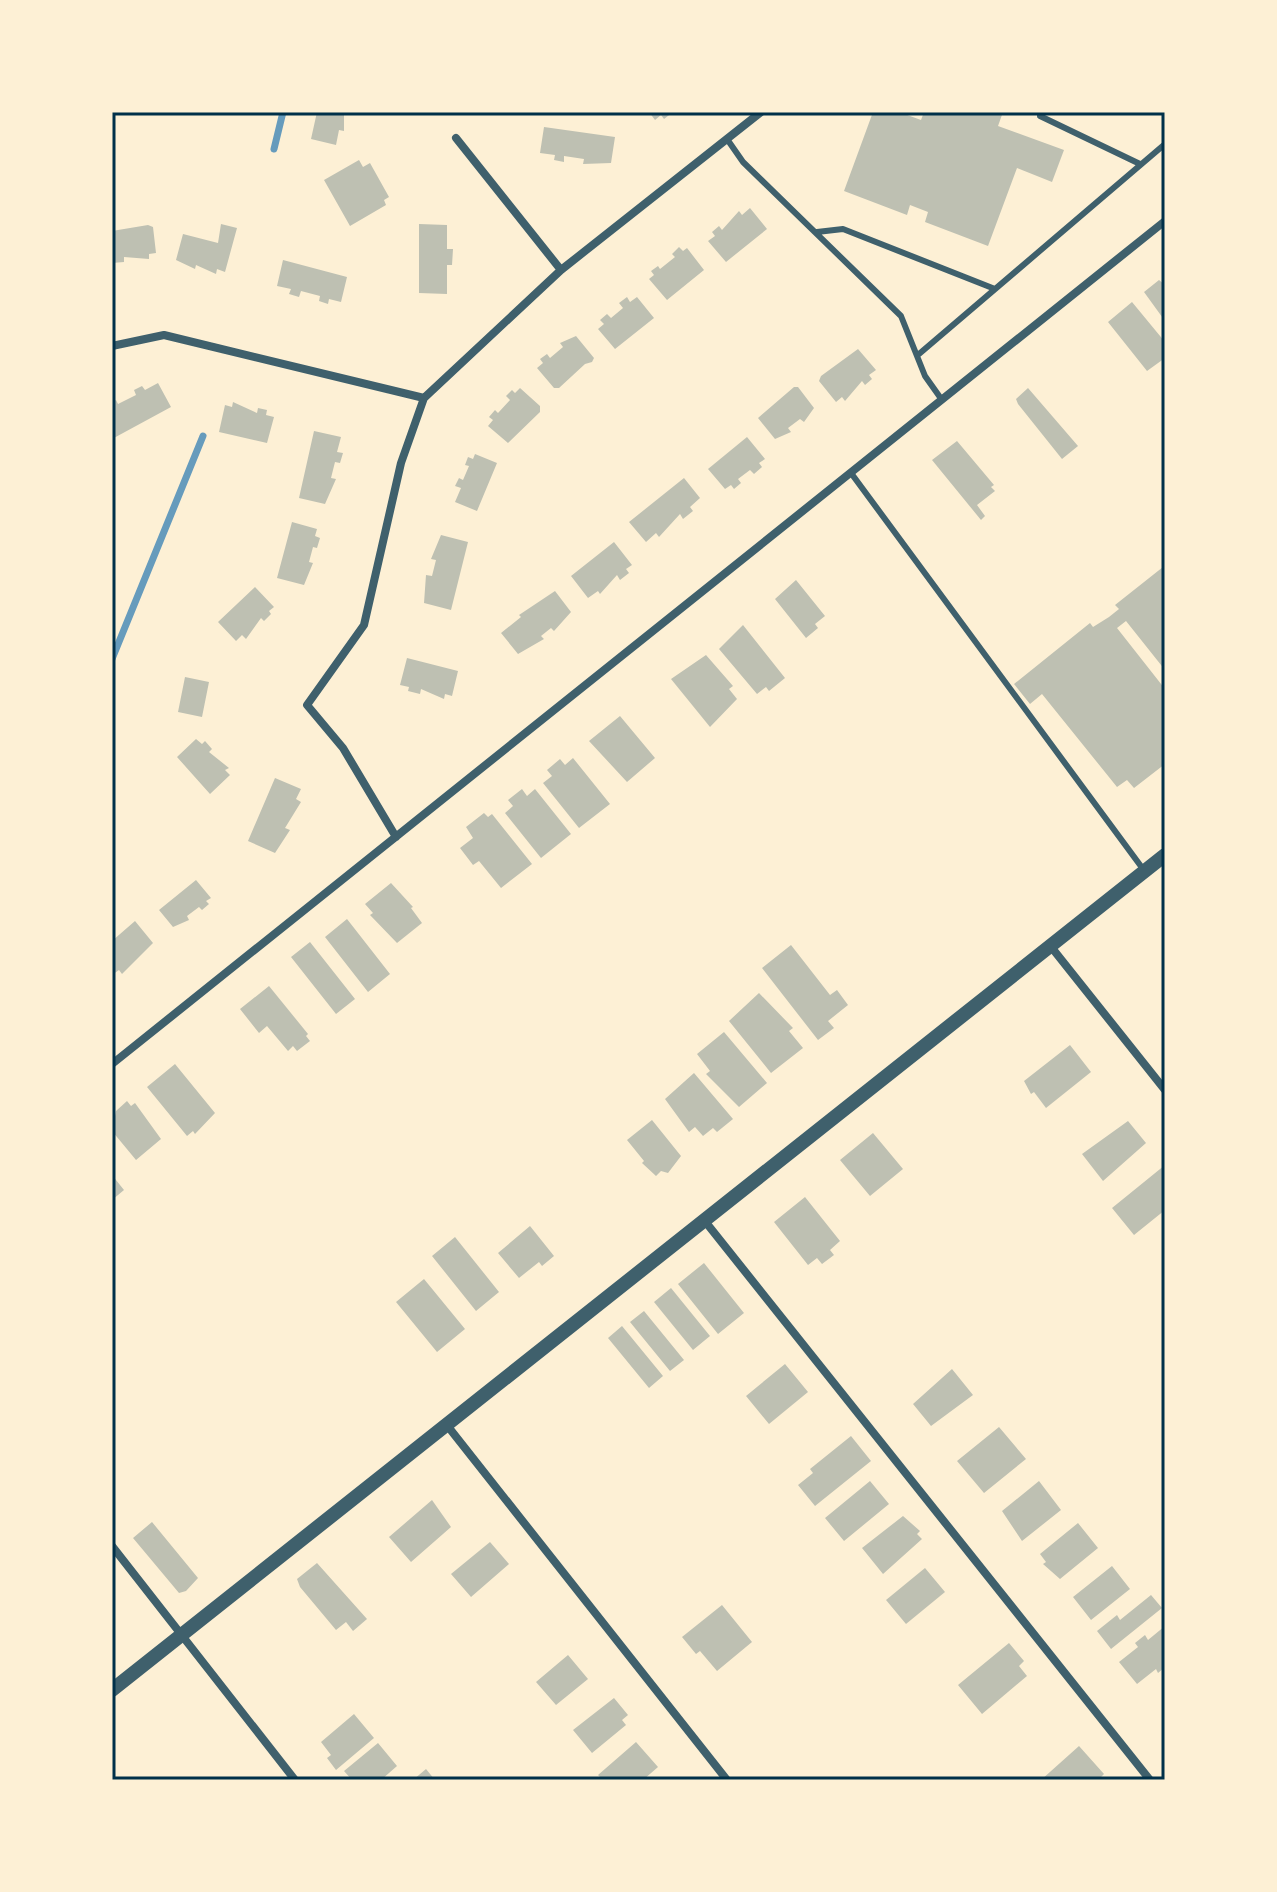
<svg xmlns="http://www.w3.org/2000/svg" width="1277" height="1892" viewBox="0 0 1277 1892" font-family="Manrope,sans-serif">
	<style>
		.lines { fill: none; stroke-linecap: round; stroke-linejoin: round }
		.stream { stroke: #669bbc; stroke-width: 7 }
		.building { fill: #bec0b2 }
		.service { stroke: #3f606c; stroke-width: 6 }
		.minor { stroke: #3f606c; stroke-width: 8 }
		.tertiary { stroke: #3f606c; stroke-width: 14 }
		.neatline { fill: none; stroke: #003049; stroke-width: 3 }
	</style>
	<rect width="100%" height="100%" fill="#fdf0d5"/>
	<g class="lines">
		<path class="stream" d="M274,149L283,112
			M112,659L203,436"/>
	</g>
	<path class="building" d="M317,112H344V131L339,130L336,145L311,139Z
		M649,112H673L664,119L661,115L655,120Z
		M873,112H899L921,120L924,112H1003L998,126L1064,150L1052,182L1017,168L988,246L925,222L928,212L910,205L907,215L844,191Z
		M544,127L615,137L611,163L583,164L584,159L564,156V162L554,160L555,155L540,153Z
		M359,160L363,167L370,163L389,197L384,200L386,205L350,226L324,180Z
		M750,208L767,229L726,262L708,241L715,236L712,232L719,226L722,230L739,211L742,215Z
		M221,224L237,228L225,272L217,269L216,274L196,265L195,269L176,260L183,234L218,243Z
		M419,224L447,225V249H453L452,265H447V294L419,293Z
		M148,225L153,227L156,253L149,254V259L124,257V262L112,263V231Z
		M679,247L683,251L687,248L704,270L667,300L649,279L654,275L651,271L658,266L660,269L675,257L672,254Z
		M283,260L347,277L341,302L329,299L328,304L319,301L320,296L301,291L299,297L289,294L291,289L277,286Z
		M1159,280L1165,285V321L1144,292Z
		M627,297L630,302L637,297L654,318L615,349L598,329L604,324L600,320L607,314L611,318L623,308L619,303Z
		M1132,302L1165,342V358L1147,371L1108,322Z
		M576,336L594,358L592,362L585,364L559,388H554L537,368L543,363L540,359L547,354L550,358L563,347L560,343Z
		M858,349L876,370L869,375L872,379L865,385L862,381L845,401L842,397L836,402L819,381L821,376Z
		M158,383L171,407L112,439V402L116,400L118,404L136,395L134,390L142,386L145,390Z
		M794,387H798L814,408L804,422L800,419L788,428L791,432L775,439L758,418Z
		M520,388L540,406V412L508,443L488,426L493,420L489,417L495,410L498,413L510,400L506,396L512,390L515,393Z
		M1028,388L1078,446L1062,459L1018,404L1016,399Z
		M233,402L257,413L258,408L267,410L266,415L274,417L267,443L219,432L225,405L232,407Z
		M314,431L341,437L337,452L343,453L340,463L335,462L331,478L336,479L325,504L299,498Z
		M747,437L765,459L759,463L762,467L754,474L750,470L738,479L741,483L734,489L731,485L725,489L708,469Z
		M957,441L994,485L991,487L995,491L977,505L985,516L981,520L932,460Z
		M475,454L497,463L477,511L455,502L461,488L455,486L459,478L463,480L469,466L465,465L468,457L473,459Z
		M684,478L700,498L690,507L693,511L683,519L680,514L659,537L656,533L646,542L629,522Z
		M292,522L317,529L315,536L320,538L317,548L313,547L309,562L313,563L304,585L277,578Z
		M441,535L468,542L451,610L424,603L426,575L432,576L436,560L431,559Z
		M614,542L632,565L626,569L629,573L620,580L617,575L600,594L598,591L588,598L571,576Z
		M1163,567L1165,670L1126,621L1117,628L1165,689V764L1134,788L1127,780L1117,787L1042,694L1030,704L1014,684L1090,623L1093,627L1109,617L1119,609L1115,605Z
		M796,580L825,616L815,624L818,628L806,638L775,599Z
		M255,587L274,607L269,611L271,614L264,621L261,618L246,639L242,635L236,641L218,622Z
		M555,591L571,612L554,631L551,628L541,636L544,639L518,654L501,633L521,617L519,615Z
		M743,625L785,678L769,691L766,687L757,694L719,649Z
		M706,655L733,686L729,689L737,699L710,727L671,679Z
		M407,658L458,671L452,696L445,694L444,699L421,689L420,694L408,691L409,687L400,685Z
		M185,677L209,682L202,717L178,712Z
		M620,716L655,758L627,782L589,741Z
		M196,739L202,744L205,741L212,749L209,752L229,768L225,770L230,775L210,794L177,757Z
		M573,758L610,804L579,828L543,783L552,776L547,770L560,759L565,765Z
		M275,778L301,789L296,799L301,802L285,828L290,830L275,853L248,841Z
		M522,789L527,796L535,789L571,834L541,858L505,813L513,806L508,800Z
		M484,813L488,817L492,814L532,864L501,888L479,861L473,865L460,848L473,838L466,827Z
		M196,880L211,898L206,901L209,904L202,910L199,907L187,916L189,920L173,927L159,910Z
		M391,883L413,907L411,908L422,923L397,943L370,915L373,913L365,904Z
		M347,919L390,974L368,992L325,937Z
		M135,921L153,943L122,974L119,970L112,975V941Z
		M310,942L355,999L336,1014L291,957Z
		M791,945L830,995L837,990L848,1005L828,1021L834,1028L818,1040L762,968Z
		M269,986L308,1034L306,1036L310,1041L297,1051L293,1046L288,1051L267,1026L259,1033L240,1009Z
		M759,993L793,1028L789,1031L803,1048L771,1073L729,1021Z
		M724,1032L767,1083L739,1107L706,1074L710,1071L697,1054Z
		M1070,1045L1091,1072L1046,1108L1034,1092L1031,1094L1024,1081Z
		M175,1064L215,1113L195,1134L193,1131L187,1136L147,1087Z
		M694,1073L733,1119L717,1132L713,1128L703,1136L695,1127L689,1132L665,1099Z
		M127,1101L131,1106L135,1103L161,1139L136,1160L112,1131L116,1111Z
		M652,1120L681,1156L668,1173L661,1171L656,1176L642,1163L644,1161L627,1140Z
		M1128,1121L1146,1143L1103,1181L1082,1154Z
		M873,1133L903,1169L870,1196L840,1160Z
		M1165,1165V1210L1134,1235L1112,1208Z
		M112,1175L124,1190L112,1200Z
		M805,1197L840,1241L830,1250L834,1255L822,1264L817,1258L808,1265L774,1222Z
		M530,1226L554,1256L542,1266L539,1262L519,1278L498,1253Z
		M455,1237L499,1292L476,1311L432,1256Z
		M704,1263L744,1313L718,1334L678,1284Z
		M424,1279L465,1329L437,1352L396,1302Z
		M671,1288L710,1336L693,1350L654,1302Z
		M644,1311L684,1360L670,1371L630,1322Z
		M622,1326L663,1376L649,1388L608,1338Z
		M785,1364L808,1392L769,1424L746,1396Z
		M952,1369L973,1395L931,1426L913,1404Z
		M999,1427L1026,1459L984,1493L957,1461Z
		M851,1436L871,1461L815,1506L798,1485L813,1473L810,1469Z
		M870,1481L889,1504L844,1541L825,1518Z
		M1039,1481L1061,1510L1022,1541L1002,1511Z
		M432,1500L451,1527L411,1562L389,1537Z
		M903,1516L920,1531L917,1534L922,1539L883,1574L862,1548Z
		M152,1522L198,1578L186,1591L179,1593L133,1538Z
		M1078,1523L1098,1548L1060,1579L1043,1564L1046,1562L1040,1554Z
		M490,1542L509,1564L471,1597L451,1574Z
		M317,1563L367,1619L353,1631L346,1622L336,1630L300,1587L297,1579Z
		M1112,1566L1130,1589L1091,1620L1073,1597Z
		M925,1568L945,1592L906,1624L886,1600Z
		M1151,1595L1162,1608L1111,1649L1097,1631L1117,1615L1120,1620Z
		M722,1605L752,1642L717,1671L700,1651L696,1654L682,1637Z
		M1165,1626V1667L1158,1673L1156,1669L1137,1684L1119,1662L1138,1647L1135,1643L1145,1635L1148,1640Z
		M1009,1643L1024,1661L1019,1666L1027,1676L982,1714L958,1685Z
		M568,1655L588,1679L556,1705L536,1682Z
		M614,1698L628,1715L622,1720L626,1725L592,1753L573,1730Z
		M354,1714L374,1738L336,1770L327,1758L331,1755L321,1742Z
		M636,1742L658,1767L643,1780H603L598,1775Z
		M378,1743L397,1766L381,1780H352L344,1771Z
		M1079,1746L1104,1774L1098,1780H1041Z
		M426,1769L435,1780H413Z"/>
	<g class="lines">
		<path class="service" d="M1041,112L1040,116L1140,164
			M727,139L743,162L901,316L925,376L942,400
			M817,232L843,229L995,289
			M919,354L1165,144
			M851,473L1143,869"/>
		<path class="minor" d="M456,138L561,270
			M112,346L164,335L424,398L561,270L761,112
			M396,837L343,748L307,705L364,625L401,463L424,398
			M1052,948L1165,1090
			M112,1064L1165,221
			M704,1220L1150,1780
			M446,1424L727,1780
			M112,1546L295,1780"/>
		<path class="tertiary" d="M112,1690L1165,855"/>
	</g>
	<rect width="1277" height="1892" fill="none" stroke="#fdf0d5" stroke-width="228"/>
	<rect x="114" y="114" width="1049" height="1664" class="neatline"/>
</svg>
